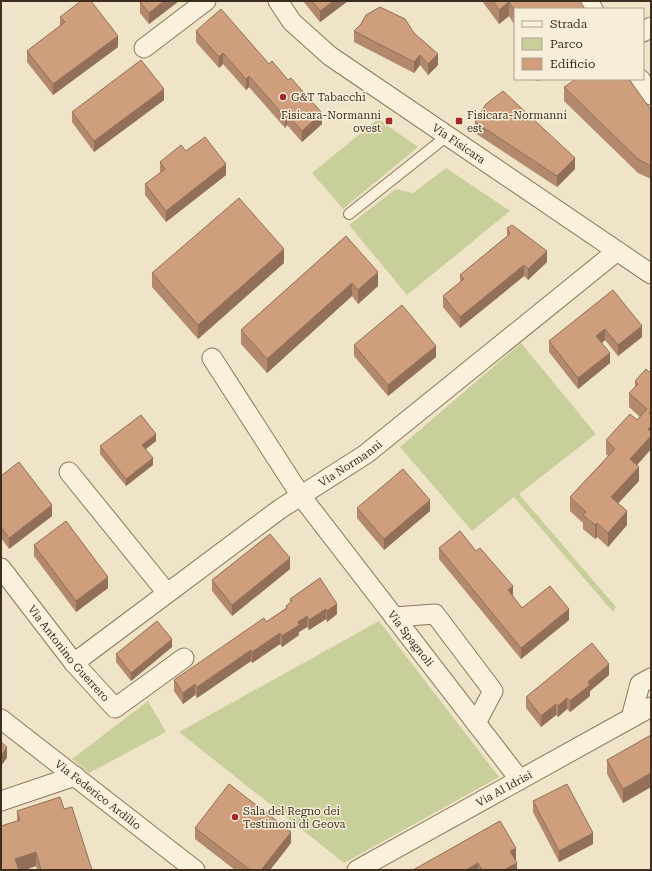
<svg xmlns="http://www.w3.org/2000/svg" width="652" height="871" viewBox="0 0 652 871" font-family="'Roboto Serif',serif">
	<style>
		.green { fill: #c9cf9b }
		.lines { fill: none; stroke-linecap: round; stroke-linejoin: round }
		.service-casing { stroke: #8d765c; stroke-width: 12 }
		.minor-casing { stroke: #8d765c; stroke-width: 21 }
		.service { stroke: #faf1dc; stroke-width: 10 }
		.minor { stroke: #faf1dc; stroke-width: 19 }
		.wall { fill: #b2896c }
		.shaded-wall { fill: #916f58 }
		.building { fill: #cf9f7d; stroke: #916f58 }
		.poi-dot { fill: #9e2a2b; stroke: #f7eed8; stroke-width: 1.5 }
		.labels { text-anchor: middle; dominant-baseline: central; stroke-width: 3; stroke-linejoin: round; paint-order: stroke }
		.poi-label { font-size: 11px; fill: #3d2e20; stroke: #f7eed8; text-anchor: start }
		.street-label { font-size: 11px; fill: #3d2e20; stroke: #f7eed8 }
	</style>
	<rect width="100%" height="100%" fill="#f0e4c8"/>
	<path class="green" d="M378,119L418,147L343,209L312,173Z
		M446,168L510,211L407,295L349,225L396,189L413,193Z
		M521,343L596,434L519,494L616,607L613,612L514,497L472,531L400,447Z
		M379,621L499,777L344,863L179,732Z
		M148,701L166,732L89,773L72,759Z"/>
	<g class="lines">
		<defs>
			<path id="service" d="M349,214L447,136"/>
			<g id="minor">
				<path id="s1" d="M278,1L292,22L330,56L651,274"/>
				<path d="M587,1L593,9"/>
				<path d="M643,32L651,27"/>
				<path d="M144,48L206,1"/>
				<path d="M640,79L651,95"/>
				<path id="s2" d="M212,358L301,496L520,780"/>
				<path d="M69,472L167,593"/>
				<path id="s3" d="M1,568L74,663L115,708L184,658"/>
				<path d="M394,617L435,614L493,691L476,723"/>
				<path id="s4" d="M74,663L280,509L366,454L617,251"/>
				<path d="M631,718L640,684L651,678"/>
				<path id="s5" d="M1,719L195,870"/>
				<path d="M1,801L75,776"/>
				<path id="s6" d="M357,870L651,707"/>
			</g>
		</defs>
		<use href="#service" class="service-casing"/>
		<use href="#minor" class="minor-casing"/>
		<use href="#service" class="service"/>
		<use href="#minor" class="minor"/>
	</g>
	<path class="wall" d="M179,1L149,24L140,13V2Z
		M303,1H348L320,22Z
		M482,1H580L515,9V26L509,16L499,24Z
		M60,17L118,47L53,95L27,62V51L60,26Z
		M196,31L322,124L302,142L287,125L285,128L249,87L246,90L223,64L219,68L196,42Z
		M354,31L414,33L438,65L428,75L420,65L414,73L354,42Z
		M534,79H542V80L536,81Z
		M564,87L651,110V179L638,173L564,101Z
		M164,100L94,152L72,122V112Z
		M475,122L575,169L557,187L475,133Z
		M186,151L226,175L166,222L145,195V184L160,173V162Z
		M507,228L547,262L528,280L524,276L460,328L443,307V296L460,282V275L507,236Z
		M346,236L378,286L358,304L352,296L267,373L241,344V330Z
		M284,263L198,339L152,287V273Z
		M613,290L642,337L618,356L605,340L602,343L610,363L578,389L549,352V341Z
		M354,345L436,357L388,396L354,356Z
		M651,370V449L637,465L639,481L618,503L627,525L608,547L597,537L595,539L583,529V523L570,511V497L608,456L606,454V440L637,420L640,417L629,407V393L635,387V381L649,372Z
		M156,441L146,449L153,465L126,486L100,454V446Z
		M1,476L52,516L9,549L1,538Z
		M357,508L430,511L384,550L357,518Z
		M34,545L108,588L76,612L34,556Z
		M439,548L513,596L522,608L569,620L521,659L439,559Z
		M290,569L232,616L212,591V580Z
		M320,578L337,614L327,622L326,619L309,630L307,627L299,632V635L282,647L280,644L252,663L251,661L197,698L195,695L183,704L174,691V680L266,622L286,608V606L290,603V599Z
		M172,647L131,681L116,662V654Z
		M609,675L590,691V696L570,712L567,709L558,717L556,715L541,727L526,708V697Z
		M651,735V787L623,803L607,774V760Z
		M533,801L593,844L559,862L533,812Z
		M64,809L92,870H37L36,866L25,870H1L17,821V811Z
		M500,821L516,861L517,870H413Z
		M195,828L291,843L270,870H235L195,839Z"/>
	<path class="shaded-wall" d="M164,1H179L149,24V13Z
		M334,1H348L320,22V11Z
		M509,2V16L499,24V10Z
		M118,36V47L53,95V84Z
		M223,53V64L219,68V57Z
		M438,54V65L428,75V64Z
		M420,55V65L414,73V62Z
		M249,76V87L246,90V79Z
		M164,89V100L94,152V141Z
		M322,113V124L302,142V131Z
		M287,114V125L285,128V117Z
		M575,158V169L557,187V176Z
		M226,164V175L166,222V211Z
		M284,249V263L198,339V325Z
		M547,251V262L528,280V269Z
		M524,265V276L460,328V317Z
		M378,272V286L358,304V290Z
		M352,283V296L267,373V359Z
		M642,326V337L618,356V345Z
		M605,329V340L596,347V336Z
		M436,346V357L388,396V385Z
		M610,353V363L578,389V378Z
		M651,426V449L630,473V459L648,429Z
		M156,434V441L142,452V445Z
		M153,458V465L126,486V479Z
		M639,467V481L611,511V497Z
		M430,500V511L384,550V539Z
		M52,505V516L9,549V538Z
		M627,511V525L608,547V533Z
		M597,523V537L595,539V525Z
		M290,558V569L232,616V605Z
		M108,577V588L76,612V601Z
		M513,586V597L508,590Z
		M337,604V614L327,622V611Z
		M326,609V619L309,630V620Z
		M569,609V620L521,659V648Z
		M307,616V627L299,632V635L282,647V636L298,622Z
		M280,633V644L252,663V652Z
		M172,639V647L131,681V673Z
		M251,650V661L197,698V687Z
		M609,664V675L590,691V696L570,712V701L588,682Z
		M195,684V695L183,704V693Z
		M567,698V709L558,717V706Z
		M556,704V715L541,727V716Z
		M7,747V758L1,766V756Z
		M651,773V787L623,803V789Z
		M291,832V843L270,870H261Z
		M593,833V844L559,862V851Z
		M516,848V862L510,851Z
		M36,852V866L25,870H15V859Z
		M478,863V870H466Z
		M517,863V870H504Z"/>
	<path class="building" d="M81,1H91L118,36L53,84L27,51L65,22L60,17Z
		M141,1H164L149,13L140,2Z
		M312,1H334L320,11Z
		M493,1H580L585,9H515V12L509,2L499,10Z
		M380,7L405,19L414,33L438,54L428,64L420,55L414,62L354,31L361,24L366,15Z
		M221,9L269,64L272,61L288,80L291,78L322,113L302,131L287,114L285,117L249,76L246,79L223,53L219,57L196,31Z
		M141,60L164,89L94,141L72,112Z
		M576,79H629L651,110V166L638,159L564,87Z
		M503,91L575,158L557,176L475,122L486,104Z
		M205,137L226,164L166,211L145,184L165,169L160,162L181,145L186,151Z
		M239,198L284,249L198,325L152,273Z
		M512,225L547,251L528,269L524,265L460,317L443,296L464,279L460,275L510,234L507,228Z
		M346,236L378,272L358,290L352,283L267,359L241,330Z
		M613,290L642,326L618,345L605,329L596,336L610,353L578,378L549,341Z
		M402,305L436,346L388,385L354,345Z
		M646,369L649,372L651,370V411L649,413L651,415V426L648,429L651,432V436L630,459L639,467L611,497L627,511L608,533L597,523L595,525L583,515L586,512L570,497L615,449L606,440L630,414L637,420L647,409L629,393L638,384L635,381Z
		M141,415L156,434L142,445L153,458L126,479L100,446Z
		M19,462L52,505L9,538L1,527V476Z
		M403,469L430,500L384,539L357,508Z
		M66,521L108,577L76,601L34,545Z
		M460,531L476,551L480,548L513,586L508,590L522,608L550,586L569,609L521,648L439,548Z
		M270,534L290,558L232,605L212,580Z
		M320,578L337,604L327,611L326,609L309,620L307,616L298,622L299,625L282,636L280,633L252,652L251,650L197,687L195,684L183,693L174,680L264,618L266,622L287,608L286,606L292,601L290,599Z
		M157,621L172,639L131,673L116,654Z
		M592,643L609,664L588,682L590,685L570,701L567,698L558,706L556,704L541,716L526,697Z
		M651,735V773L623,789L607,760Z
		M1,742L7,747L1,756Z
		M229,784L291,832L261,870H250L195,828Z
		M567,784L593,833L559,851L533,801Z
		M60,797L64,809L72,807L92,870H41L36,852L15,859L19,870H1V826L20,820L17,811Z
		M500,821L516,848L510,851L517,863L504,870H482L478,863L466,870H413Z"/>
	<g class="poi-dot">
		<circle cx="283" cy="97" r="4"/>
		<rect x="385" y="117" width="8" height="8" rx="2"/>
		<rect x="455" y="117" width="8" height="8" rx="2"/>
		<circle cx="235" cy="817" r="4"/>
	</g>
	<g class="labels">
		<g class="poi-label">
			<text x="291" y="97">G&amp;T Tabacchi</text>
			<text x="381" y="115" text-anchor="end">Fisicara-Normanni<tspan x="381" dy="13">ovest</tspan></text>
			<text x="467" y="115">Fisicara-Normanni<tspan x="467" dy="13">est</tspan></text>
			<text x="243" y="811">Sala del Regno dei<tspan x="243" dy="13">Testimoni di Geova</tspan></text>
		</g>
		<g class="street-label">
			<text stroke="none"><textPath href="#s1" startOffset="232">Via Fisicara</textPath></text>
			<text stroke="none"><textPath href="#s4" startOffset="341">Via Normanni</textPath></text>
			<text stroke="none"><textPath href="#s2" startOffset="344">Via Spagnoli</textPath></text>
			<text stroke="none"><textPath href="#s3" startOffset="109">Via Antonino Guerrero</textPath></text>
			<text stroke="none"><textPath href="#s6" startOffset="168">Via Al Idrisi</textPath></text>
			<text stroke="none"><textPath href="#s5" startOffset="123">Via Federico Ardilio</textPath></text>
		</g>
	</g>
	<rect width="652" height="871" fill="none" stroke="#3d2e20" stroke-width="4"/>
	<rect x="514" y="8" width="130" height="72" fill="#f7eed8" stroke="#ada18e"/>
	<rect x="522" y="21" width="20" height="6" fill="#faf1dc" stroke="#ada18e"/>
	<text x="550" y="28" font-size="12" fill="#3d2e20">Strada</text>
	<rect x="522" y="38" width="20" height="12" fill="#c9cf9b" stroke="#ada18e"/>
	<text x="550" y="48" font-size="12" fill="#3d2e20">Parco</text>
	<rect x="522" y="58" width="20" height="12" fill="#cf9f7d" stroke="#ada18e"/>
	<text x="550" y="68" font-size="12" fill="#3d2e20">Edificio</text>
</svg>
